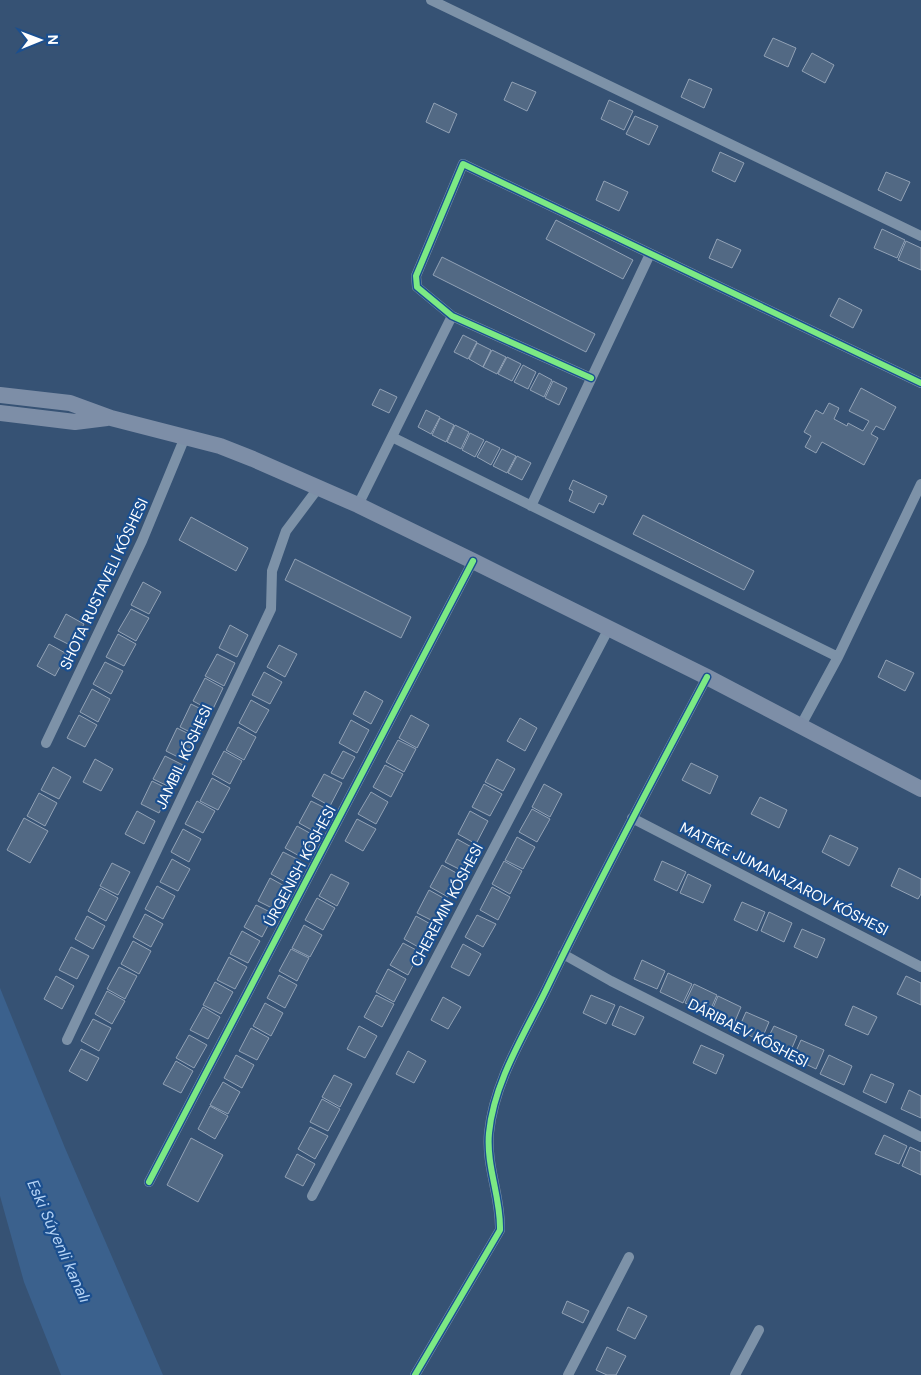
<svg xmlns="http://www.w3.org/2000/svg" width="921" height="1375" viewBox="0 0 921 1375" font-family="'DM Sans',sans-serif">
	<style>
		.water { fill: #3b618d }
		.building { fill: #526984; stroke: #92a2b6 }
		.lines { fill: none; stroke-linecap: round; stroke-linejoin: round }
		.street { stroke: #7d92a8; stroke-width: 10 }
		.primary { stroke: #7d8ea7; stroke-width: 16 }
		.cycleway-casing { stroke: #1b4f8f; stroke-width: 9 }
		.cycleway { stroke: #7ce984; stroke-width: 6 }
		.labels { text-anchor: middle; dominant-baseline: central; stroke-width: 4.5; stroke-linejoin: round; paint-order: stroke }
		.street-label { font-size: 15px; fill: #fff; stroke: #1b4f8f }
		.water-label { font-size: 16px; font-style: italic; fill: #b5d3f5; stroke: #1b4f8f }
	</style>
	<rect width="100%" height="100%" fill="#365274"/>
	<path class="water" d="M0,988L65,1148L163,1375H61L24,1282L0,1196Z"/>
	<path class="building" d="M773,38L796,48L788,67L764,56Z
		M812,53L834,65L825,83L802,71Z
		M689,79L712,89L704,108L681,97Z
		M512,82L536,92L527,111L504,100Z
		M609,100L633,111L624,130L601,119Z
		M434,103L457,114L449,133L426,122Z
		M635,116L658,126L649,145L626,134Z
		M720,152L744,163L735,182L712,171Z
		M886,172L910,182L901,201L878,190Z
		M604,181L628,192L619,211L596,200Z
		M556,220L633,260L623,279L546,239Z
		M882,229L905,240L897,258L874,248Z
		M717,239L741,250L732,268L709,258Z
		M906,241L921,248V270L898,260Z
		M442,257L595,334L586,352L433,275Z
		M839,298L862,310L853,328L830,316Z
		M463,335L477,342L468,359L454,352Z
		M477,343L491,350L483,367L469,359Z
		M492,350L506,357L497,374L483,367Z
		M507,357L521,364L512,381L498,374Z
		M523,365L536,372L528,389L514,382Z
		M539,373L552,380L544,397L530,390Z
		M553,381L567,388L559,405L545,398Z
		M861,388L896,407L884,430L876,426L871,434L878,438L864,465L822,442L816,453L805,447L811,436L804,432L816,410L823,414L829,403L839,408L834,419L847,426L848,423L863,431L869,421L849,411Z
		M380,389L397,397L389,413L372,405Z
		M426,410L440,417L431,434L418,427Z
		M440,418L454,425L446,442L432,435Z
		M455,425L469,432L461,449L447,442Z
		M470,433L484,440L475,457L462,450Z
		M486,441L500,448L491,465L477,457Z
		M502,449L516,456L507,473L493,466Z
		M517,456L531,463L522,480L508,473Z
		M573,480L607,496L603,505L599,503L594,513L569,501L573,491L569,489Z
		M643,515L754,571L744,590L633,534Z
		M191,517L248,548L236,571L179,540Z
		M295,559L411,617L401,638L285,580Z
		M143,582L161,592L149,614L131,605Z
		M131,609L149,618L136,641L118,631Z
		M66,614L84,624L72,646L54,637Z
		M230,625L248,635L237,657L219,648Z
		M118,634L136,644L124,666L106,657Z
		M49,644L67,654L55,676L37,666Z
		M279,645L297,654L285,677L267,667Z
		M217,654L235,663L224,686L205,676Z
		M886,660L914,673L905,691L878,677Z
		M105,662L123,671L111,694L93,684Z
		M264,672L282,682L270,704L252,695Z
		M205,678L223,688L212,711L193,701Z
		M92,689L110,699L98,722L80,712Z
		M365,691L383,701L371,724L353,714Z
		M251,700L269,710L256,733L239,723Z
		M191,704L209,713L198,736L180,727Z
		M79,715L97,725L85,747L67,738Z
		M411,715L429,725L417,748L399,738Z
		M520,718L537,728L525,751L507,741Z
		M351,720L369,730L357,753L339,743Z
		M238,727L256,737L244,760L226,750Z
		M177,728L195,737L184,760L166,751Z
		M398,740L416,749L404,772L386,762Z
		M224,751L242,761L230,784L212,774Z
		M343,751L355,757L343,779L331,773Z
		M165,756L183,765L172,788L153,779Z
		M95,759L113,769L101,791L83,782Z
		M497,759L515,769L503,791L485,782Z
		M691,763L718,776L710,794L682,780Z
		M385,765L403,774L391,797L373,787Z
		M53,767L71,777L59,799L41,790Z
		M324,774L342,783L330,806L312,796Z
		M212,778L230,788L218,810L200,801Z
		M152,781L170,790L159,813L141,804Z
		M484,784L502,794L490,816L472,807Z
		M544,784L562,794L550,817L532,807Z
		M371,792L388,802L376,824L358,814Z
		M39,793L57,803L45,826L27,816Z
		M760,797L787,810L779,828L751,814Z
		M197,801L215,811L203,833L185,824Z
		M311,801L329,810L317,833L299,823Z
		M532,809L550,819L537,842L519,832Z
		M137,811L155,821L144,844L125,834Z
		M470,811L488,821L476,844L458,834Z
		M24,818L48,831L30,863L7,850Z
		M357,819L376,829L363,851L345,841Z
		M297,826L315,836L303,858L285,848Z
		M183,829L201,839L189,862L171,852Z
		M830,835L858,848L849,866L822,852Z
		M517,837L535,847L523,869L505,860Z
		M457,839L475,849L463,871L445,862Z
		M283,852L301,861L289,884L271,874Z
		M172,859L190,869L178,891L160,882Z
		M504,861L522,871L510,894L492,884Z
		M662,861L686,872L677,891L654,880Z
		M112,863L130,872L118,895L100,886Z
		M442,865L460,875L448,897L430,887Z
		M899,868L921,879V894L918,899L891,886Z
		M331,874L349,883L337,906L319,896Z
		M688,874L711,885L703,903L680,893Z
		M270,878L288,888L276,910L258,901Z
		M157,886L175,896L163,919L145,909Z
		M492,887L510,897L498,920L480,910Z
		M100,888L118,898L106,921L88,911Z
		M429,890L447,900L435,922L417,913Z
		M317,898L335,908L323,930L305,920Z
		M742,902L765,912L757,931L734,920Z
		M256,905L274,914L262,937L244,927Z
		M769,912L792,923L784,942L761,931Z
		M145,914L163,924L151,947L133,937Z
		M477,915L496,924L483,947L465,937Z
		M87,916L105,926L93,949L75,939Z
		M416,916L434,926L422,949L404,939Z
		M304,925L322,935L310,957L292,948Z
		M802,929L825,939L817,958L794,947Z
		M242,931L260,941L248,963L230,954Z
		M133,941L151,951L139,974L121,964Z
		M403,943L420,952L408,975L390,965Z
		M463,944L481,954L469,976L451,967Z
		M71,947L89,956L77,979L59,970Z
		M291,949L309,958L297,981L279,971Z
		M229,957L247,967L235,989L217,980Z
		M642,960L665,971L657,989L634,979Z
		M119,967L137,976L125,999L107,989Z
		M388,969L406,979L394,1002L376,992Z
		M668,973L692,984L683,1003L660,992Z
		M279,975L297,985L285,1008L267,998Z
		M56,976L74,986L62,1009L44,999Z
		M906,976L921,983V1005L897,994Z
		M215,982L233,992L221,1014L203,1005Z
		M694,984L717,995L709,1013L685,1003Z
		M107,991L125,1001L112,1024L95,1014Z
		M376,995L394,1004L382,1027L364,1017Z
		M591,995L615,1005L606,1024L583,1013Z
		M718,996L741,1007L733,1026L710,1015Z
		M443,997L461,1007L448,1029L431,1020Z
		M265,1003L283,1013L271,1036L253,1026Z
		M620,1006L644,1017L635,1035L612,1025Z
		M853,1006L877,1017L868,1035L845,1025Z
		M203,1007L220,1017L208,1039L190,1030Z
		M746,1012L769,1022L761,1041L738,1030Z
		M93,1019L111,1028L99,1051L81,1041Z
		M359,1026L377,1036L365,1058L347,1049Z
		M774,1026L797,1036L789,1055L765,1044Z
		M251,1028L269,1038L257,1060L239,1051Z
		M189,1035L207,1045L194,1068L176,1058Z
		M801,1040L824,1050L816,1069L793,1058Z
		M701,1045L724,1055L716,1074L693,1063Z
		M81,1049L99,1058L87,1081L69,1071Z
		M408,1051L426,1061L414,1083L396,1074Z
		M236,1055L254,1065L242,1088L224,1078Z
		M829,1055L852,1066L844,1085L820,1074Z
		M176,1061L193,1071L181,1093L163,1084Z
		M871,1074L894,1084L886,1103L863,1092Z
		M334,1075L352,1084L340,1107L322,1097Z
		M223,1082L240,1092L228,1114L210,1105Z
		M909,1090L921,1096V1118L901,1109Z
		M322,1099L340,1109L328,1131L310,1122Z
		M210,1106L228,1116L215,1139L198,1129Z
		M310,1127L328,1136L315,1159L298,1149Z
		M884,1135L907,1146L899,1164L875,1154Z
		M191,1138L223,1155L198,1202L167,1185Z
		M910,1147L921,1152V1175L902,1166Z
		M297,1154L315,1164L303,1186L285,1177Z
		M567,1301L589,1311L583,1323L562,1313Z
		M628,1307L647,1316L635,1339L617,1330Z
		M607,1347L626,1356L616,1375H607L596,1370Z"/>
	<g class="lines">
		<path class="street" d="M431,0L921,236
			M591,378L452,316L417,287L416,276L463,164L921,383
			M392,437L838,657
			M358,505L452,316
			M531,506L650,254
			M800,727L838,657L921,484
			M46,743L142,541L185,437
			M632,818L921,967
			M563,954L611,981L921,1137
			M67,1040L271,609L272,571L286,531L319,487
			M149,1182L473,561
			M312,1196L609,628
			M415,1375L500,1230C501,1197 486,1167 489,1133C494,1082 524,1035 546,990C597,884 652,781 707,677
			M568,1375L629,1257
			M735,1375L759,1330"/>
		<path class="primary" d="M0,395L70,403L111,418L220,446L253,459L358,505L473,561L707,677L921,789
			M0,413L75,422L107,418"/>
		<defs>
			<path id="cycleway" d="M591,378L452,316L417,287L416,276L463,164L921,383
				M149,1182L473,561
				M415,1375L500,1230C501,1197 486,1167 489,1133C494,1082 524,1035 546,990C597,884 652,781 707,677"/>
		</defs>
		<use href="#cycleway" class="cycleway-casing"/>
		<use href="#cycleway" class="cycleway"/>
	</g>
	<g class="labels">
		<g class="street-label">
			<text transform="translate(104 584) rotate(-65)">SHOTA RUSTAVELI KÓSHESI</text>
			<text transform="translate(184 757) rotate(-65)">JAMBIL KÓSHESI</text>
			<text transform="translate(300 866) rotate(-62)">ÚRGENISH KÓSHESI</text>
			<text transform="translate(784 879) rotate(27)">MATEKE JUMANAZAROV KÓSHESI</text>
			<text transform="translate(447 905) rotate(-62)">CHEREMIN KÓSHESI</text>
			<text transform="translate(748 1033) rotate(27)">DÁRIBAEV KÓSHESI</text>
		</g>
		<g class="water-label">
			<text transform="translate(59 1241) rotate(66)">Eski Súyenli kanalı</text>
		</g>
	</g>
	<g transform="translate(40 40) rotate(89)" stroke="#1b4f8f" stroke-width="4" paint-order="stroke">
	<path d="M0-4L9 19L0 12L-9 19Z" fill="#ffffff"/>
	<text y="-8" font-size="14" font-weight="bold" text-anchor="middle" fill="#ffffff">N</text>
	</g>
</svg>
